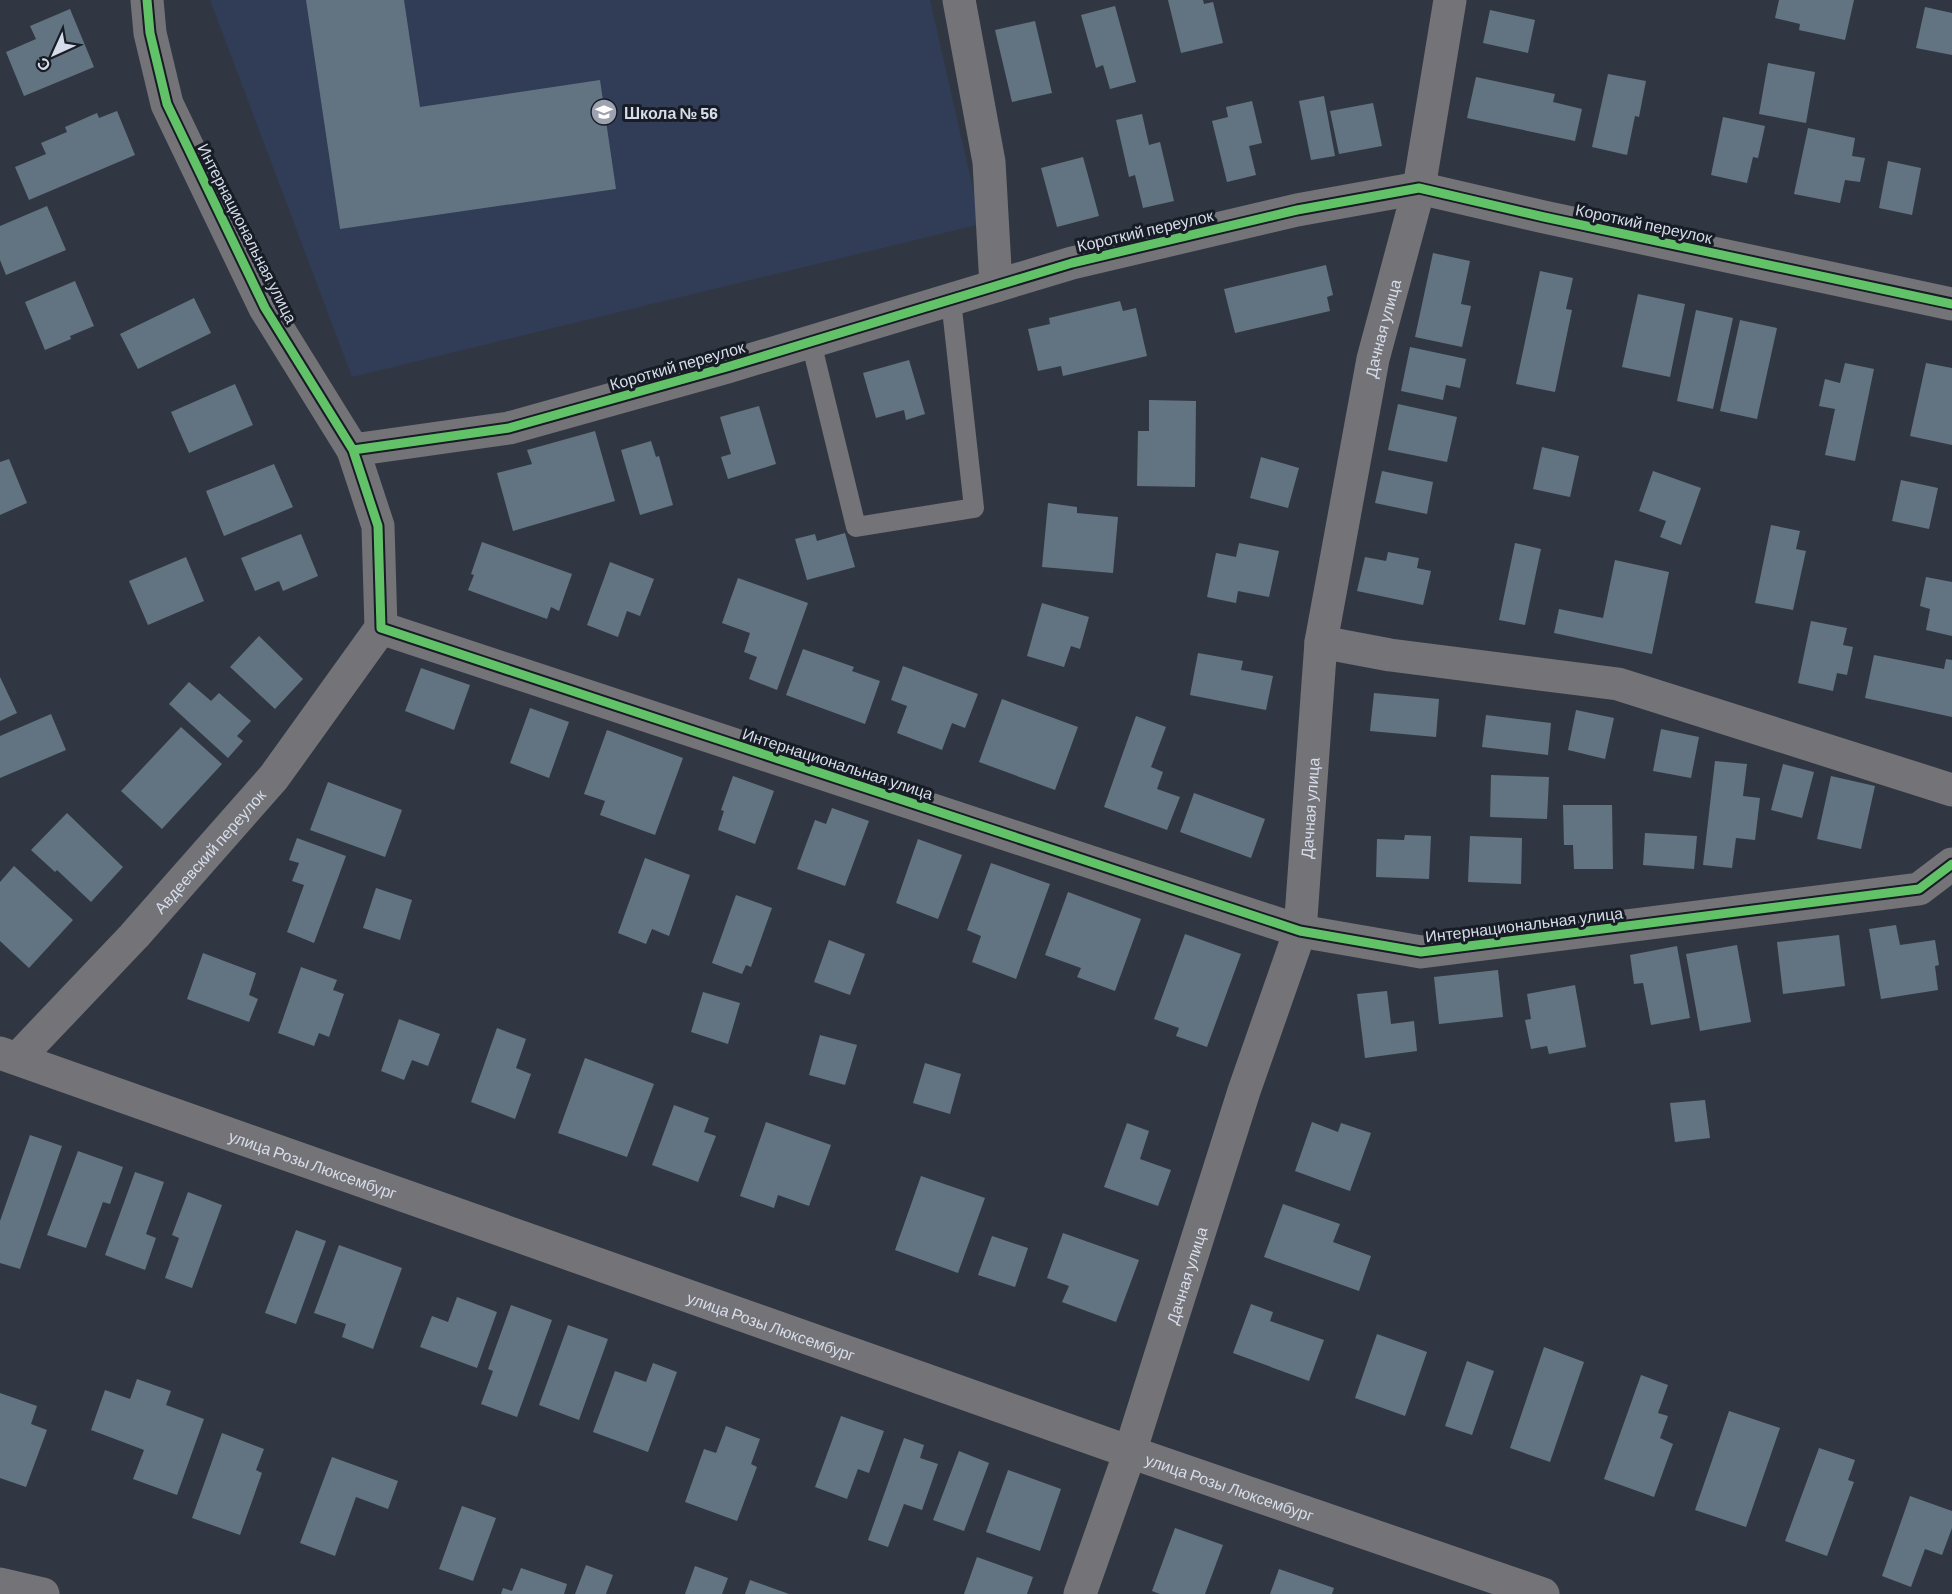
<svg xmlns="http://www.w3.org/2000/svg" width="1952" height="1594" viewBox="0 0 1952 1594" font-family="Barlow,sans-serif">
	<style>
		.built { fill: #313c56 }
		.building { fill: #627481 }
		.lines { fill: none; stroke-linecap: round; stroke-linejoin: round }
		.service { stroke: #747478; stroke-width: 20 }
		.minor { stroke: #747478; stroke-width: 33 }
		.tertiary { stroke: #747478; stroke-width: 33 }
		.cycleway-casing { stroke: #171c25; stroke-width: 13 }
		.cycleway { stroke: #61c268; stroke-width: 9 }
		.labels { text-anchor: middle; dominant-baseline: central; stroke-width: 6; stroke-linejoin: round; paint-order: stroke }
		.poi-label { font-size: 16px; font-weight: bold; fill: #d6dcea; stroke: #171c25; text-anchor: start }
		.street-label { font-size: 16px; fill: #d6dcea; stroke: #171c25 }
	</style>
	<rect width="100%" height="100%" fill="#313742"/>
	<path class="built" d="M210,0H930L981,224L352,377Z"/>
	<path class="building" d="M306,0H404L420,107L600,80L616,189L340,229Z
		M1168,0H1203L1204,4L1213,2L1223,43L1181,53Z
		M1779,0H1854L1845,40L1799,30L1800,24L1775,18Z
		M1115,6L1136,82L1110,89L1103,65L1096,68L1081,15Z
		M1925,7L1952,13V55L1916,48Z
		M70,9L94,67L24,96L6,52L36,39L30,26Z
		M1490,10L1535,20L1528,53L1483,43Z
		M1035,21L1052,93L1012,102L995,30Z
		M1768,63L1815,72L1806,123L1759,114Z
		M1608,74L1646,81L1639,117L1635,116L1627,155L1592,147Z
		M1476,77L1555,94L1553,102L1582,109L1575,141L1467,118Z
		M1324,96L1335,156L1311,160L1299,101Z
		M1252,101L1262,143L1249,146L1256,175L1227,182L1212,121L1228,117L1226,107Z
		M1373,103L1382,146L1339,154L1330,111Z
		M117,111L135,155L29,200L15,167L46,154L41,143L67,132L65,127L97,113L99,118Z
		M1142,114L1149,145L1160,142L1174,201L1143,208L1135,175L1129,177L1116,120Z
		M1723,117L1765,126L1758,158L1753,157L1747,183L1711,175Z
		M1808,128L1855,138L1852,156L1865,158L1860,182L1845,180L1840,203L1794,194Z
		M1083,157L1099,216L1057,227L1041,168Z
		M1888,161L1921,168L1912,215L1879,208Z
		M47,206L66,250L6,275L0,260V226Z
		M1433,253L1470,261L1461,304L1471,306L1462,347L1415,337Z
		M1326,265L1333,295L1327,297L1330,311L1235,333L1224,289Z
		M1540,271L1573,278L1566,309L1572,310L1555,392L1516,384Z
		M75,281L94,326L70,336L71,339L45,350L25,302Z
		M1638,294L1685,304L1670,377L1622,367Z
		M194,298L211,333L138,369L120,334Z
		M1120,301L1123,311L1136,308L1147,356L1063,376L1061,366L1038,371L1028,329L1050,324L1049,318Z
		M1696,310L1733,318L1713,409L1677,401Z
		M1740,320L1777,328L1757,419L1720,411Z
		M1410,347L1466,359L1460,388L1446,385L1443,400L1401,391Z
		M909,360L925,414L906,420L904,410L876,418L863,373Z
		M1845,363L1874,369L1855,461L1825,455L1835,409L1819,406L1825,379L1840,383Z
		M1926,363L1952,368V445L1910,436Z
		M235,384L253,425L189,453L171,412Z
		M1149,400L1196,401L1195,487L1137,486L1138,431H1149Z
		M1398,404L1457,417L1447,462L1388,450Z
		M759,406L776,464L728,479L721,457L731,454L720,417Z
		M595,431L615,501L513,531L497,473L532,464L527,450Z
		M651,441L656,457L659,456L673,505L640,515L621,450Z
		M1542,447L1579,456L1570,497L1533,489Z
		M1261,457L1299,468L1288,508L1250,498Z
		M9,459L27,503L0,515V462Z
		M274,464L293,507L224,536L206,491Z
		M1382,471L1433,482L1427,514L1375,503Z
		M1653,471L1701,488L1681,545L1660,537L1666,521L1639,511Z
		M1901,480L1938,488L1929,529L1892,521Z
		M1048,503L1077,507V513L1118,517L1113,573L1042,567Z
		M1771,525L1800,531L1796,549L1806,551L1793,610L1755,603Z
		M845,533L855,567L807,580L795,539L815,534L817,541Z
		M301,534L318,576L283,591L279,581L255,591L241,558Z
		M482,542L572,574L559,611L551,607L547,619L468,590L474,575L471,574Z
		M1239,543L1279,551L1269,597L1238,591L1236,603L1207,597L1216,553L1236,557Z
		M1515,543L1541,549L1525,625L1499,620Z
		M1388,552L1419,558L1417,568L1431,571L1423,605L1357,591L1365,557L1386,561Z
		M186,557L204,601L148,625L129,581Z
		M1615,560L1669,572L1652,654L1554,633L1559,609L1603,618Z
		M610,562L654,579L640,616L627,611L618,637L587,625Z
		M1926,577L1952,582V636L1926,630L1930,609L1920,606Z
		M738,578L808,603L777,690L749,679L757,657L744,652L750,633L722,623Z
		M1042,603L1089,617L1080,649L1071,646L1064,667L1027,656Z
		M1811,621L1847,628L1843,645L1853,647L1847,675L1837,673L1833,691L1798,683Z
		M259,636L303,679L275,709L230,667Z
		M803,649L854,667L852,671L880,681L865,724L786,695Z
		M1198,653L1243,661L1241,670L1273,676L1266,710L1190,695Z
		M1874,655L1944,669L1946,659L1952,660V717L1865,698Z
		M903,666L978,694L965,728L952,723L942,750L897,733L907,706L891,700Z
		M421,668L470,685L454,730L405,711Z
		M0,677L17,713L0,721Z
		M189,682L211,701L219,693L251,721L237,736L243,741L228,758L169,704Z
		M1374,693L1439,699L1436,737L1370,731Z
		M1002,699L1078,727L1055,790L979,762Z
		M530,708L569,722L549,778L510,763Z
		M1576,710L1614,718L1605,759L1568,750Z
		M51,714L66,750L0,778V736Z
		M1486,715L1551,723L1548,755L1482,747Z
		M1136,716L1166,727L1151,767L1163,772L1157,789L1180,797L1167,830L1104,807Z
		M181,727L222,764L162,829L121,791Z
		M1661,729L1699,737L1691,778L1653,771Z
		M607,730L683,758L655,835L600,815L605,801L584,794Z
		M1715,761L1747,764L1743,796L1760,798L1755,840L1736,838L1732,868L1703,865Z
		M1783,764L1814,772L1802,818L1771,810Z
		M1491,775L1549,777L1547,819L1490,817Z
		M733,776L774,791L755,844L718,830L724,811L721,810Z
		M1831,776L1875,786L1861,849L1817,839Z
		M328,782L402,810L385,857L310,830Z
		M1194,793L1265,819L1251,858L1180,832Z
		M1563,805H1612L1613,869H1574L1573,845H1564Z
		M832,808L869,821L845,886L797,869L815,820L826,824Z
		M67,813L123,867L91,902L57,870L55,872L31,850Z
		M1645,833L1697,836L1694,869L1643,865Z
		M1405,835L1431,836L1429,879L1376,877L1377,839L1404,840Z
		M1470,836L1522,838L1521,884L1468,882Z
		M297,838L346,856L314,943L287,932L304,885L292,881L299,863L289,860Z
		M918,839L962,855L938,919L896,903Z
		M645,858L690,875L669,936L652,929L646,944L618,933Z
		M991,863L1050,884L1016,979L972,962L981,936L967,930Z
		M14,866L73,920L29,968L0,941V882Z
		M376,888L412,900L400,940L363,928Z
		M1068,892L1141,919L1115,991L1077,977L1081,968L1045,955Z
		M736,895L772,908L751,967L746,965L742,974L712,963Z
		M1896,925L1900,945L1935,940L1939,965L1935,966L1938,990L1881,999L1869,929Z
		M1185,934L1241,954L1207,1047L1176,1036L1179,1028L1154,1019Z
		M1839,935L1845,986L1783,994L1777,942Z
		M829,940L865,954L850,995L814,982Z
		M1737,945L1751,1022L1700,1031L1686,954Z
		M1677,946L1690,1018L1651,1025L1643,983L1634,984L1630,955Z
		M203,953L256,973L249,995L258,999L249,1022L187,999Z
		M301,967L337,980L333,990L344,994L329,1037L319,1033L314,1046L278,1033Z
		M1498,970L1503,1017L1439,1024L1434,977Z
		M1575,985L1586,1047L1549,1054L1547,1046L1531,1049L1525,1020L1531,1019L1527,994Z
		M1387,991L1391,1024L1414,1021L1417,1051L1365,1058L1357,994Z
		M703,992L740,1003L728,1044L691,1032Z
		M399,1019L440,1034L428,1066L412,1060L404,1080L381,1071Z
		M497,1028L526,1039L516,1068L531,1074L515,1119L471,1102Z
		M820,1035L857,1045L845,1085L809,1075Z
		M585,1058L654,1084L627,1157L558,1133Z
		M925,1063L961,1074L950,1114L913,1103Z
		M1705,1100L1710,1138L1675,1142L1670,1103Z
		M674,1105L709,1118L704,1132L716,1136L698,1182L652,1165Z
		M766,1122L831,1145L809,1206L778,1195L774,1208L740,1196Z
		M1312,1122L1338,1132L1341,1123L1371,1133L1350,1191L1295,1171Z
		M1127,1123L1149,1131L1140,1159L1171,1170L1158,1206L1104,1187Z
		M30,1135L62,1146L20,1269L0,1263V1221Z
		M78,1151L123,1167L110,1204L103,1202L86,1248L47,1235Z
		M135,1172L164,1182L146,1234L156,1238L145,1270L105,1255Z
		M921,1176L985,1198L958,1273L895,1250Z
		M188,1192L222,1205L192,1288L165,1278L179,1238L172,1235Z
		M1283,1204L1340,1224L1333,1242L1371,1256L1359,1291L1264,1257Z
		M296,1230L326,1241L296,1324L265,1313Z
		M1063,1233L1139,1260L1116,1322L1062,1302L1069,1286L1047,1278Z
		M992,1236L1028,1248L1015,1287L978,1275Z
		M339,1245L402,1268L373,1349L342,1337L346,1324L314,1313Z
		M457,1297L497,1312L477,1368L420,1347L432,1316L448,1322Z
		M1251,1304L1273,1312L1270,1321L1324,1340L1309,1381L1233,1353Z
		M511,1305L552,1320L517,1417L481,1404L493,1371L488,1369Z
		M568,1325L608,1339L579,1420L539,1405Z
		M1377,1334L1427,1352L1405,1416L1355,1398Z
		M1544,1347L1584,1362L1550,1462L1510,1448Z
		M1467,1361L1494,1371L1472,1435L1445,1426Z
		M653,1363L677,1372L648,1452L593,1432L615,1371L646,1382Z
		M1641,1375L1668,1385L1658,1413L1668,1416L1660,1438L1673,1444L1654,1497L1604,1479Z
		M137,1379L171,1391L166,1405L204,1419L177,1495L133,1479L144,1450L91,1430L105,1390L130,1399Z
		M0,1393L37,1406L31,1424L47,1430L26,1487L0,1478Z
		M1729,1411L1780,1428L1746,1527L1695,1510Z
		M841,1416L884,1431L869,1473L858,1469L847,1499L815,1487Z
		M726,1426L760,1439L751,1464L757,1467L737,1521L685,1502L704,1449L716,1453Z
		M222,1433L264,1449L256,1470L262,1473L240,1535L192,1518Z
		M904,1438L924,1445L920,1458L938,1464L922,1510L904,1504L888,1547L868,1540Z
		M1819,1448L1855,1460L1848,1480L1854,1482L1827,1556L1785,1541Z
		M959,1451L989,1463L964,1531L933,1520Z
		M332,1457L398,1481L388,1509L356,1497L335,1556L300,1543Z
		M1008,1470L1061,1489L1040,1551L986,1532Z
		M1910,1496L1952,1511V1528L1942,1555L1925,1549L1911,1587L1882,1576Z
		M462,1506L496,1518L473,1581L439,1569Z
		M1175,1528L1223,1545L1205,1594H1160L1152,1591Z
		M977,1557L1033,1577L1027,1594H964Z
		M586,1565L613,1575L606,1594H575Z
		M695,1566L728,1578L722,1594H685Z
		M521,1568L567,1584L564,1594H501L503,1588L512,1591Z
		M1279,1569L1334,1588L1332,1594H1270Z
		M750,1580L789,1594H745Z"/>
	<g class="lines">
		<path class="service" d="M811,342L856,527L974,508L951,300"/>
		<g class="minor">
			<path d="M147,0L150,33L167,104L265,308L353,450L378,526L381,628L1300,931L1421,952L1919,889L1952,864"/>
			<path d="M959,0L989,162L996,286"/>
			<path d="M353,450L509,428L727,367L1072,263L1297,210L1419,188L1544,217L1952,304"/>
			<path d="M1321,642L1390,655L1618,684L1952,790"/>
			<path id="s1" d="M18,1058L134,936L274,777L381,628"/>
			<path d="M0,1584L43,1594"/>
			<path id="s2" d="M1080,1594L1130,1452L1244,1091L1300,931L1321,642L1373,359L1419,188L1450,0"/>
		</g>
		<path class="tertiary" id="s3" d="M0,1053L1130,1452L1543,1594"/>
		<defs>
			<path id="cycleway" d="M147,0L150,33L167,104L265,308L353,450L378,526L381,628L1300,931L1421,952L1919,889L1952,864
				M353,450L509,428L727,367L1072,263L1297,210L1419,188L1544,217L1952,304"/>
		</defs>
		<use href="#cycleway" class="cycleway-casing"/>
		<use href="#cycleway" class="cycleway"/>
	</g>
	<defs>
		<symbol id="school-disc" viewBox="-11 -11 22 22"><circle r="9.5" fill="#9ca2af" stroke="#171c25"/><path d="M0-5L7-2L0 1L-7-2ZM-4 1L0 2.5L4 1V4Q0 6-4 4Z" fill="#fff"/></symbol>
	</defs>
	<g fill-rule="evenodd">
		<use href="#school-disc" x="589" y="97" width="30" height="30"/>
	</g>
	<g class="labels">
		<g class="poi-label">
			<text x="624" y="112">Школа № 56</text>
		</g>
		<g class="street-label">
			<text transform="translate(1644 223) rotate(12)">Короткий переулок</text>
			<text transform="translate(1145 230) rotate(-13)">Короткий переулок</text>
			<text transform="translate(248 233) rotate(63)">Интернациональная улица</text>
			<text stroke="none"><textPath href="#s2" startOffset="1308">Дачная улица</textPath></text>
			<text transform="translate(677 365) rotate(-16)">Короткий переулок</text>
			<text transform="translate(838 763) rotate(18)">Интернациональная улица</text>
			<text stroke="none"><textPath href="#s2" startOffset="822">Дачная улица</textPath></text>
			<text stroke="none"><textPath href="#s1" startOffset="282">Авдеевский переулок</textPath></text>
			<text transform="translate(1524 924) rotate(-7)">Интернациональная улица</text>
			<text stroke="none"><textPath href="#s3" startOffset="332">улица Розы Люксембург</textPath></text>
			<text stroke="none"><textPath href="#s2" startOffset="336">Дачная улица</textPath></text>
			<text stroke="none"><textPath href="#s3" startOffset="818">улица Розы Люксембург</textPath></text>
			<text stroke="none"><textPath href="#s3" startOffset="1304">улица Розы Люксембург</textPath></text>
		</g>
	</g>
	<g transform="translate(54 54) rotate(225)" stroke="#171c25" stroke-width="4.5" paint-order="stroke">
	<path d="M0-4.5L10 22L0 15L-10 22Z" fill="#d6dcea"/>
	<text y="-9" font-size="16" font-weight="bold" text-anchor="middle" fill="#d6dcea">С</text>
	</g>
</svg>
